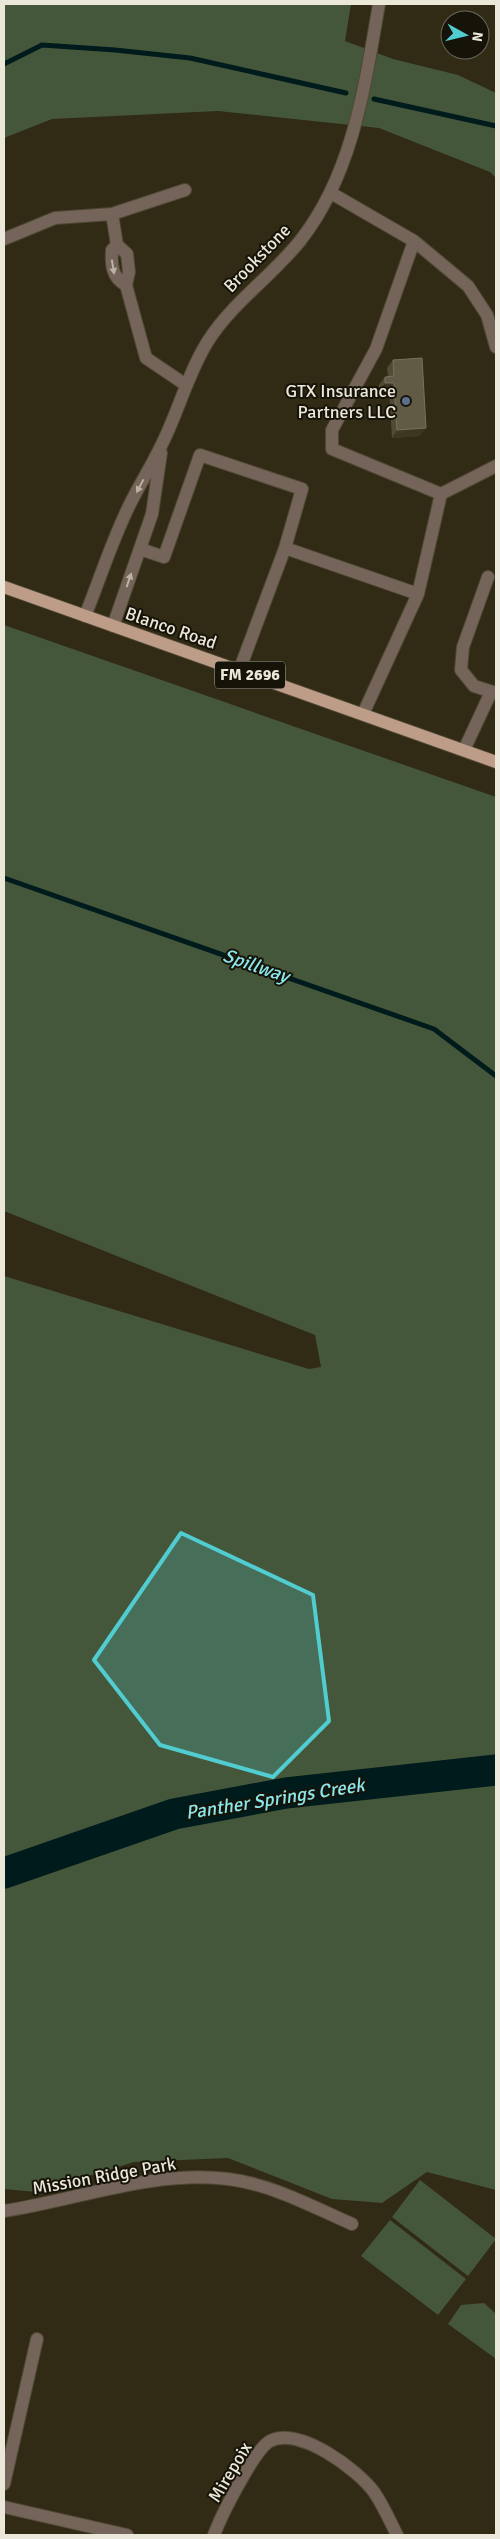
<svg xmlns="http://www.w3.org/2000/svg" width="500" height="2539" viewBox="0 0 500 2539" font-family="Signika,sans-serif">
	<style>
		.green { fill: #45573b }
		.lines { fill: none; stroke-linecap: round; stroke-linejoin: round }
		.stream { stroke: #001b1c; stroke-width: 5 }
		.river { stroke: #001b1c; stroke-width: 31 }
		.minor-casing { stroke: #4f4834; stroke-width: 14 }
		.major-casing { stroke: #4f4834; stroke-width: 14 }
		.minor { stroke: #746459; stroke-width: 12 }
		.major { stroke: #bd9d87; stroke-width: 12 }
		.wall { fill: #514a34 }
		.shaded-wall { fill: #3d3620 }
		.building { fill: #615b46; stroke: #77715d }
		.oneway { fill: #bbb3a6 }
		.marked { fill: #51ccd1; fill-opacity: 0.2; stroke: #51ccd1; stroke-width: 4; stroke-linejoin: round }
		.service-dot { fill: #5c6f8a; stroke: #161309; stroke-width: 2 }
		.labels { text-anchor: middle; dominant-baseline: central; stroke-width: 4; stroke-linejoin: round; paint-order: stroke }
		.shield { fill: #161309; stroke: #aba79b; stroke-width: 1 }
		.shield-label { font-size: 16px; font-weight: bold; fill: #ebe7d9 }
		.street-label { font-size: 18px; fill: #ebe7d9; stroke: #161309 }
		.poi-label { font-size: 18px; fill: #ebe7d9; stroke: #161309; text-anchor: end }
		.water-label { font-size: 19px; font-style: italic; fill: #8be7ec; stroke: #161309 }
	</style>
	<rect width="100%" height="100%" fill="#312a14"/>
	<path class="green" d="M4,4H351L345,41L393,59L458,75L496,93V178L490,172L379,128L218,111L52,119L4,138Z
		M4,625L496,797V2190L427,2172L382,2203L332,2199L228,2158L134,2162L36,2192L4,2189V1276L309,1369L321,1367L315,1335L4,1211Z
		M420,2180L496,2239L468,2276L392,2217Z
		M390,2220L466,2279L438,2315L361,2256Z
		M484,2303L496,2314V2359L448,2324L461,2305Z"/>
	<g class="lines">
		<path class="stream" d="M4,64L42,45L115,50L190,58L346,93
			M374,99L496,126
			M4,878L434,1029L496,1076"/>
		<path class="river" d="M4,1873L174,1814L286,1793L496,1770"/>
		<defs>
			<path id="minor" d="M331,193L414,241L376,349L332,430V449L441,494L418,594L363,714
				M112,214L185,190
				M4,239L55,218L112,214L117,245L127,254L129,272L126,285L146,358L186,385
				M414,241L468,286L487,315L496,347
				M117,245L112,250C111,265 112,278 126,285
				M441,494L496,466
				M140,549L164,557L200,455L302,489L285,548
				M488,577L463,647L461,670L474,686L496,693
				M85,616C100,579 112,540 130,504C140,484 152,465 162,444C179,410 188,373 208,341C233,302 271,277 300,241C353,174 365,85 379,4
				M113,626L152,514L161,453
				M239,671L285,548L418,594
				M464,750L491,692
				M4,2211C77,2200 153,2170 228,2179C271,2184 313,2207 352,2224
				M4,2484L37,2339
				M4,2507L127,2535
				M214,2535C221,2516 254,2450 270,2441C299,2426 357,2469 374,2492C383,2505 390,2521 397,2535"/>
			<path id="major" d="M4,587L496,762"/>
		</defs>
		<use href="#minor" class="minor-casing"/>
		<use href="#major" class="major-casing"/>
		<use href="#minor" class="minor"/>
		<use href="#major" class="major"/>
	</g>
	<path class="wall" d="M393,360L420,436L392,438L389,391H379V385L385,377H388L387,368Z"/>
	<path class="shaded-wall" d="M385,383H394L389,391H379Z
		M426,428L420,436L392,438L397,430Z"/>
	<path class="building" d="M422,358L426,428L397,430L394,383H385V377L394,376L393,360Z"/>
	<defs><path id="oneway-solid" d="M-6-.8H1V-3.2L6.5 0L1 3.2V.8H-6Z" transform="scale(1.25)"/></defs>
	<g class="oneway">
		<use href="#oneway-solid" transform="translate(113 267) rotate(81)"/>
		<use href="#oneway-solid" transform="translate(140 486) rotate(118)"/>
		<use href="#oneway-solid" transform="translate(129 580) rotate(-71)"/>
	</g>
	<path class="marked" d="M181,1533L313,1595L329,1721L273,1777L160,1745L94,1660Z"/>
	<circle class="service-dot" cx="406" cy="401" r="5"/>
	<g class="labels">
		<rect class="shield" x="215" y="661.5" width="70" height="27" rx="4"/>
		<g class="shield-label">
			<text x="250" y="675">FM 2696</text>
		</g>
		<g class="street-label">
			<text transform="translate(257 258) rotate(-46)">Brookstone</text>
			<text transform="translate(171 628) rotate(19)">Blanco Road</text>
			<text transform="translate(104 2176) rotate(-10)">Mission Ridge Park</text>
			<text transform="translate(230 2472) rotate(-59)">Mirepoix</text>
		</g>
		<g class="poi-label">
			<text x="396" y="391">GTX Insurance<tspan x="396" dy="21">Partners LLC</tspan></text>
		</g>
		<g class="water-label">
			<text transform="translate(256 966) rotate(19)">Spillway</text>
			<text transform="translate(275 1799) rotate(-9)">Panther Springs Creek</text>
		</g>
	</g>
	<rect width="500" height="2539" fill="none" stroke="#ebe7d9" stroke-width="10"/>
	<g transform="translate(465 35) rotate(98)"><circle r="24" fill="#161309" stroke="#6b685c"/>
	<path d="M0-4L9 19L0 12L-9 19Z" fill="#51ccd1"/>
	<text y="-8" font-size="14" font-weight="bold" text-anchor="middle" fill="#ebe7d9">N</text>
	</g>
</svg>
